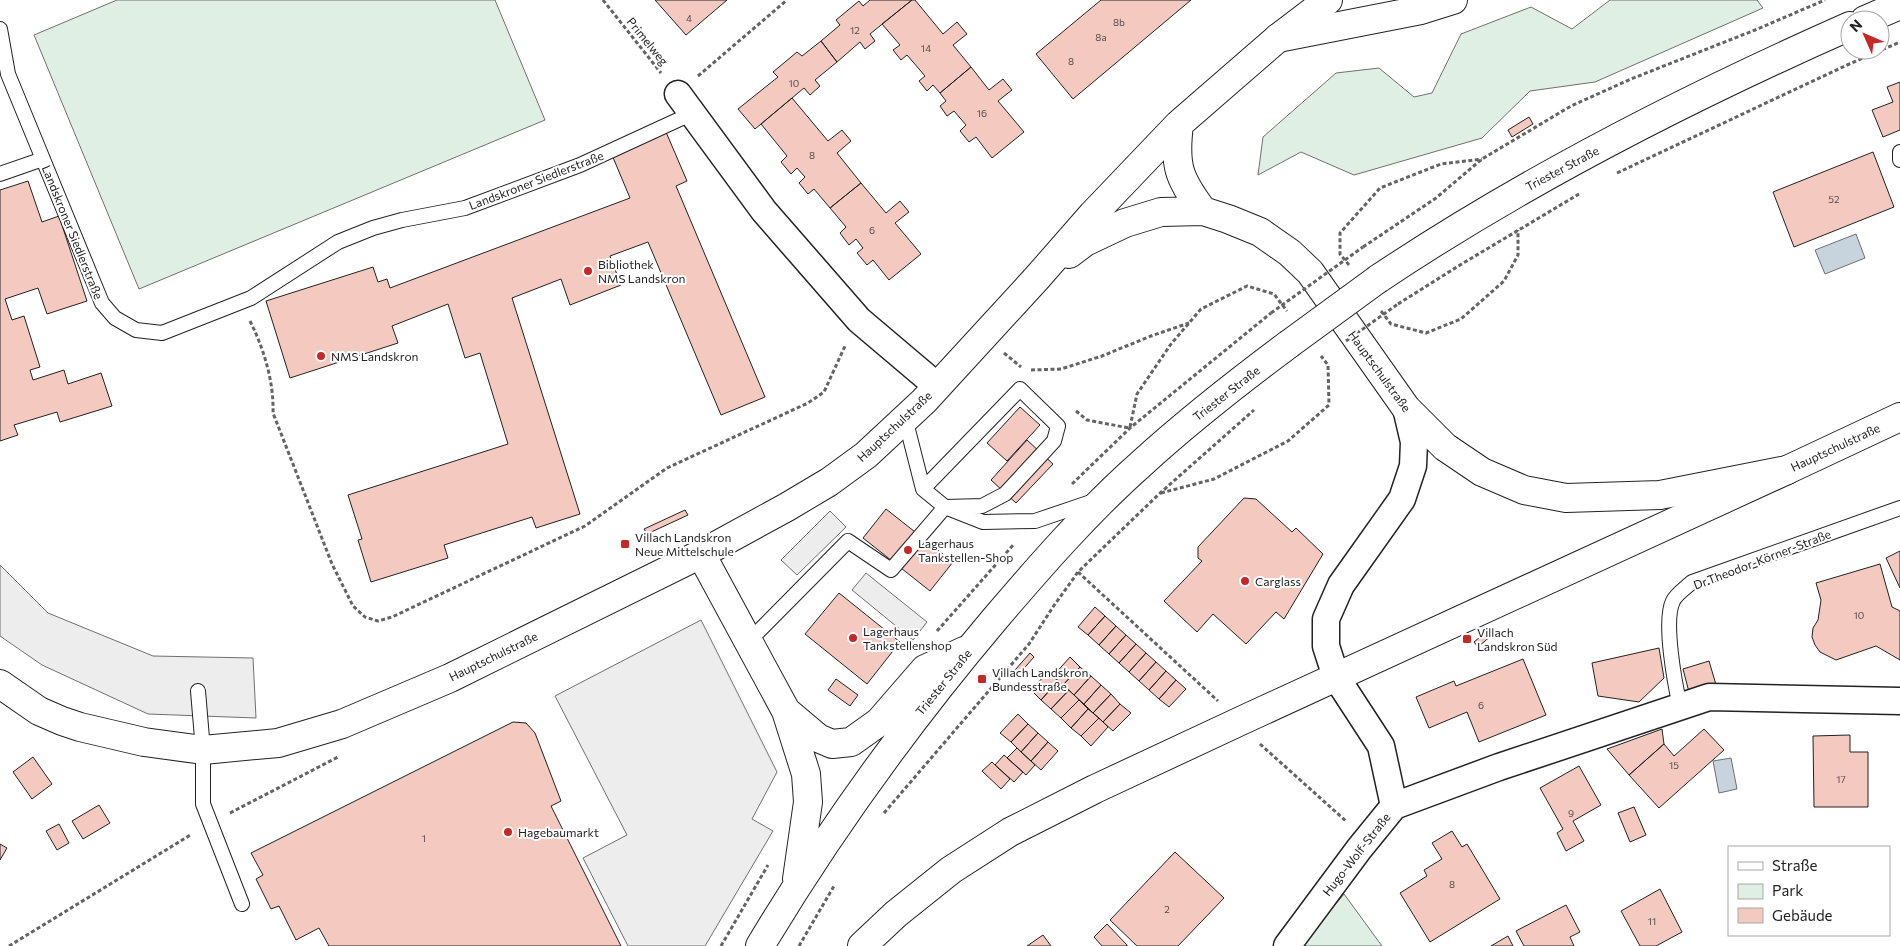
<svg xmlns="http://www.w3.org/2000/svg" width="1900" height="946" viewBox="0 0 1900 946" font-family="Commissioner,sans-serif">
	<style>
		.green { fill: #e0efe3; stroke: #6f6f6f }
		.parking { fill: #ededed; stroke: #6f6f6f }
		.water { fill: #c7d3dd; stroke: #6f6f6f }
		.building { fill: #f3c9c0; stroke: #222 }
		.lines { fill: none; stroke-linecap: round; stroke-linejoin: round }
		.service-casing { stroke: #222; stroke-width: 16 }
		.minor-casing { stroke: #222; stroke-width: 29 }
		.secondary-casing { stroke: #222; stroke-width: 30 }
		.primary-casing { stroke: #222; stroke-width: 30 }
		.path { stroke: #646464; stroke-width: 3; stroke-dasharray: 4 2.5; stroke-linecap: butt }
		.service { stroke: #fff; stroke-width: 14 }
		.minor { stroke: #fff; stroke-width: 26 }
		.secondary { stroke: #fff; stroke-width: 28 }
		.primary { stroke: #fff; stroke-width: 28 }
		.primary-bridge-casing { stroke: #222; stroke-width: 30; stroke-linecap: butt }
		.path-bridge { stroke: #646464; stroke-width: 3; stroke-dasharray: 4 2.5; stroke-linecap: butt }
		.primary-bridge { stroke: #fff; stroke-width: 28 }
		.poi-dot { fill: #c62828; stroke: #fff; stroke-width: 2 }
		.labels { text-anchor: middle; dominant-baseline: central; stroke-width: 4; stroke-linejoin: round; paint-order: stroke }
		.number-label { font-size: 10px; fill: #564c4a }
		.street-label { font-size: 12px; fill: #222; stroke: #fff }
		.poi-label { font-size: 12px; fill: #222; stroke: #fff; text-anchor: start }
	</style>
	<rect width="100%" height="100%" fill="#fff"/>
	<path class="green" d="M117,0H495L545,120L139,289L34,35Z
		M1610,0H1757L1763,8L1595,82L1530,91L1482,138L1354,175L1301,152L1258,175L1263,137L1336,73L1379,68L1414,97L1432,93L1461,34L1531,7L1572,29Z
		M1344,894L1382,946H1301Z"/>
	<path class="parking" d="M830,511L846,527L797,575L781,560Z
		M0,565L48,613L153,656L253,658L256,718L148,714L42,665L0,636Z
		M866,573L927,622L913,640L852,590Z
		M701,620L777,772L752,819L773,831L705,946H628L583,858L627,835L555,696Z"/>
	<path class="water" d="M1856,234L1865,258L1825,274L1815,250Z
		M1731,758L1737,789L1719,793L1713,761Z"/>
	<path class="building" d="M655,0H727L686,35Z
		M870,0H912L870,34L875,41L865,49L860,42L837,62L821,41L840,25L836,20L859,1L863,6Z
		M912,0H915L943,34L957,22L967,34L953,45L971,67L940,93L933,85L927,91L919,81L925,76L907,55L901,60L893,50L900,45L882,24Z
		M1101,0H1191L1073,99L1036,54Z
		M821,41L837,62L815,80L820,86L810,95L804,88L755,129L738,109L778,77L773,72L797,52L802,56Z
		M971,67L989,90L1003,79L1012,90L998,101L1024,132L992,158L976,137L969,142L960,131L966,125L954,111L947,116L940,106L946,101L940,93Z
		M1900,82V130L1883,137L1872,110L1893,102L1887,87Z
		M792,98L828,141L842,130L851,141L837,153L861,183L830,208L814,189L808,194L799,183L805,177L797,168L791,174L781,162L787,156L761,124Z
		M1529,117L1533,124L1512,137L1508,130Z
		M666,132L687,181L676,186L765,397L721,415L648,242L610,256L621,285L570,305L561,279L512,298L580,514L536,528L532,517L444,545L448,558L371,582L358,540L362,539L348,495L508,444L480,353L465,358L448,304L392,326L398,343L290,378L266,301L373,267L378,282L387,279L390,288L630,198L612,155Z
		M1873,152L1894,207L1794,247L1773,192Z
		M28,181L42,222L59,216L87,301L47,314L38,288L5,299L12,320L24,316L40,367L30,370L33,380L64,370L68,384L101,373L112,406L60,422L57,412L14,425L18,435L0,441V190Z
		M861,183L886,213L900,201L909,212L895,223L921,254L889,280L873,260L867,265L857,253L863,248L856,239L849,245L840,233L846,227L830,208Z
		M1020,407L1040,425L1007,461L987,443Z
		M1027,440L1053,464L1016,503L991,480Z
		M1244,498L1256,499L1292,532L1296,528L1323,554L1284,619L1276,612L1246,644L1213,614L1197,632L1164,601L1202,561L1198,558V547Z
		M886,509L953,562L930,591L863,538Z
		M685,510L688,515L647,534L644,529Z
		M1900,551V588L1886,558Z
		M1880,564L1892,607L1900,611V660L1876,646L1836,660L1820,652L1815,645L1812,637L1813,628L1818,620L1821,600L1816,583Z
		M839,593L900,642L867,684L805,634Z
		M1095,607L1105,616L1088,635L1078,627Z
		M1105,616L1116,626L1099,645L1088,635Z
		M1116,626L1126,635L1109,654L1099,645Z
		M1488,630L1492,635L1478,647L1474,642Z
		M1126,635L1136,644L1119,663L1109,654Z
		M1136,644L1146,653L1129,672L1119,663Z
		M1659,648L1664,678L1639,702L1598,696L1592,663Z
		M1030,653L1034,657L1019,674L1015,670Z
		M1146,653L1156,662L1139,681L1129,672Z
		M1070,657L1080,667L1063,685L1053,676Z
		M1523,659L1546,715L1479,742L1467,712L1429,728L1416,697L1454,681L1456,686Z
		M1709,661L1717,688L1690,696L1683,669Z
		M1156,662L1166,671L1149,690L1139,681Z
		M1080,667L1091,676L1074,695L1063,685Z
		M1166,671L1176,680L1159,699L1149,690Z
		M1048,672L1058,681L1041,700L1031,690Z
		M1091,676L1101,685L1084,704L1074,695Z
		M836,679L858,695L850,706L828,690Z
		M1176,680L1186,689L1169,707L1159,699Z
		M1058,681L1069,690L1051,709L1041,700Z
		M1101,685L1111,694L1093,713L1084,704Z
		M1069,690L1079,700L1061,718L1051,709Z
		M1111,694L1120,704L1103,722L1093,713Z
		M1079,700L1088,709L1071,728L1061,718Z
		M1120,704L1131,713L1113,731L1103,722Z
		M1088,709L1099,718L1081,736L1071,728Z
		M1018,714L1028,724L1011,742L1000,733Z
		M1099,718L1108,727L1091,746L1081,736Z
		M513,722L526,723L535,733L561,801L551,806L621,946H329L319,928L296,940L279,906L271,909L256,879L263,875L251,853Z
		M1028,724L1038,733L1021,752L1011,742Z
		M1662,729L1664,744L1629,775L1607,749Z
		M1704,729L1724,750L1659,808L1629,775L1664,744L1674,756Z
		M1038,733L1048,742L1031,761L1021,752Z
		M1850,735V752H1868V807H1814L1813,736Z
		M1048,742L1058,751L1041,770L1031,761Z
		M1017,748L1035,765L1026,775L1007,758Z
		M1004,755L1023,772L1014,782L995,765Z
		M33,757L52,784L32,799L13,772Z
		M992,762L1010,779L1001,789L982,771Z
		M1579,766L1601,805L1573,821L1584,841L1566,851L1557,833L1563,829L1540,788Z
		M99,805L110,823L83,839L72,821Z
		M1634,807L1646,835L1630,842L1618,813Z
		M59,824L69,843L57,850L46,831Z
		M1452,831L1462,847L1467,844L1500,899L1430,942L1400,893L1427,876L1424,870L1442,859L1432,843Z
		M0,844L7,848L0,860Z
		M1175,852L1224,898L1178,946H1137L1110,920Z
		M1660,889L1682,932L1656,946H1640L1621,911Z
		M1566,905L1580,932L1570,937L1574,946H1524L1516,931Z
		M1107,924L1127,945V946H1102L1094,937Z
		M1043,935L1051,946H1027Z
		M1508,936L1513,946H1491Z"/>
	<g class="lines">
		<defs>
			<path id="service" d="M0,29L8,74L102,303L115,318L136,330L162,333L251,298L338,242L373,228L402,220L465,208L580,165L693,113
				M1900,152V160
				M0,174L43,159
				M905,418L923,489L945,507L983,522L1035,521L1094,501
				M748,642L848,541L891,570L945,507L982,506L1005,494L1054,441L1058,426L1020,389L923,489
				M198,691L203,750V804L242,904
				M1680,707C1675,684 1663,621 1673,601C1676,594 1687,587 1692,582L1900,508"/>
			<path id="minor" d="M678,94L764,211L859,320L937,386
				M1394,806L1499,767L1709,697L1900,701
				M1287,946L1359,849L1394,806L1381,746L1336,677L1326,646V619L1341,585L1402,499L1413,466L1414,442L1406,408"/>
			<path id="secondary" d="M1179,124C1174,165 1178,178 1203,211
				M1069,254L1085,242L1125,223L1161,212L1203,211L1228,219L1260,232L1290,253L1310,272L1406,408L1445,447L1482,472L1524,490L1566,498L1660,495L1787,470L1900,417
				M0,684L39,711L62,721L80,727L144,742L203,750L278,743L342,724L450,678L701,554L787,507L829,482L866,455L924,401L1036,279L1093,214L1179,124L1278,38L1328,0"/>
			<path id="primary" d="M1865,20L1900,5
				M1278,38L1421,10L1453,0
				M1378,279C1526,180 1687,98 1850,26
				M701,554L786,711L806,774L808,802L797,879
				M786,711L818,738L832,744L851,742L879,722L925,669L964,651
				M760,946C829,831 907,723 994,620C1040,566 1088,511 1141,464C1188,421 1238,382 1289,344
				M862,946L896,914L951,870L1010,832L1095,789L1247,718L1787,470"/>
		</defs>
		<use href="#service" class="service-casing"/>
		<use href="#minor" class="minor-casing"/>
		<use href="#secondary" class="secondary-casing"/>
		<use href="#primary" class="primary-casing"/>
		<path class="path" d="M603,0L661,73
			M698,76L787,0
			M1617,173L1847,65L1900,42
			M1363,247L1436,198L1482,159L1571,106L1631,79L1755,30L1825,0
			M1349,265L1340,254V233L1380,188L1441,164L1482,159
			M1398,304L1460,265L1579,194
			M1381,311L1391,324L1426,333L1461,319L1504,281L1518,255V230
			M250,321C264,349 274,382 273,413L332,564L353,606L365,617L378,621L392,617L585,526L667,468L808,403L824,392L845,346
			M1004,353L1021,367
			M1031,370L1061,369L1102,356L1151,336L1189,323
			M1076,411L1087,420L1129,428
			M1130,427L1137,394L1171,344L1201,309L1247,286L1274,294L1287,311
			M1072,484L1130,428L1271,313
			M1161,493L1214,479L1288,441L1329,405L1328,365L1321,356
			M1078,572L1218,701
			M937,631L1014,544
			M1260,744L1347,822
			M230,813L338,757
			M884,813L1029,644L1053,607L1078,572L1159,494L1254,410
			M9,946L192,834
			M721,946L768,865
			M799,946L834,886"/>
		<use href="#service" class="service"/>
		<use href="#minor" class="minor"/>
		<use href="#secondary" class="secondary"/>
		<use href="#primary" class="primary"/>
		<defs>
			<path id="primary-bridge" d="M1289,344L1378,279"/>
		</defs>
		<use href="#primary-bridge" class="primary-bridge-casing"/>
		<path class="path-bridge" d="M1271,313L1363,247
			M1346,341L1398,304"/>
		<use href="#primary-bridge" class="primary-bridge"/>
	</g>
	<g class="poi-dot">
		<circle cx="588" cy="271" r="5"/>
		<circle cx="321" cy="356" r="5"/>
		<rect x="620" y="539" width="10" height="10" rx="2.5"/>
		<circle cx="908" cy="550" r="5"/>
		<circle cx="1245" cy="581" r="5"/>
		<circle cx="853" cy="638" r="5"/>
		<rect x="1462" y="634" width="10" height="10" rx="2.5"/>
		<rect x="977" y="674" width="10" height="10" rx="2.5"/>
		<circle cx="508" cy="832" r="5"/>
	</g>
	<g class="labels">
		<g class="number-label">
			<text x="689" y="18">4</text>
			<text x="1119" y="22">8b</text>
			<text x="855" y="30">12</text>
			<text x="1101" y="37">8a</text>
			<text x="926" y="48">14</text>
			<text x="1071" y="61">8</text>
			<text x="794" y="83">10</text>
			<text x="982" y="113">16</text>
			<text x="812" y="155">8</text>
			<text x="1834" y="199">52</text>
			<text x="872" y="230">6</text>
			<text x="1859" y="615">10</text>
			<text x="1481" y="705">6</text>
			<text x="1674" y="765">15</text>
			<text x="1841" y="779">17</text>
			<text x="1571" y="813">9</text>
			<text x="424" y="838">1</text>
			<text x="1452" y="884">8</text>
			<text x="1167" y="909">2</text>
			<text x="1652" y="921">11</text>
		</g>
		<g class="street-label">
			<text transform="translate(648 41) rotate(51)">Primelweg</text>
			<text transform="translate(1562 168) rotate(-28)">Triester Straße</text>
			<text transform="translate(536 180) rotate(-21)">Landskroner Siedlerstraße</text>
			<text transform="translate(73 232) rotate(68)">Landskroner Siedlerstraße</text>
			<text transform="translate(1380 371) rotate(54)">Hauptschulstraße</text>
			<text transform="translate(1226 393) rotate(-38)">Triester Straße</text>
			<text transform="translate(894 426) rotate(-43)">Hauptschulstraße</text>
			<text transform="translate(1835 447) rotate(-25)">Hauptschulstraße</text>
			<text transform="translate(1762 559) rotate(-21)">Dr.Theodor-Körner-Straße</text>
			<text transform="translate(493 656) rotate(-26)">Hauptschulstraße</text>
			<text transform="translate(943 682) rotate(-51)">Triester Straße</text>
			<text transform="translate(1356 854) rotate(-52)">Hugo-Wolf-Straße</text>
		</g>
		<g class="poi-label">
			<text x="598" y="264">Bibliothek<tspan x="598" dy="14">NMS Landskron</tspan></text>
			<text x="331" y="356">NMS Landskron</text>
			<text x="635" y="537">Villach Landskron<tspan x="635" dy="14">Neue Mittelschule</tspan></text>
			<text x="918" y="543">Lagerhaus<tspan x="918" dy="14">Tankstellen-Shop</tspan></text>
			<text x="1255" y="581">Carglass</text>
			<text x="863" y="631">Lagerhaus<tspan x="863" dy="14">Tankstellenshop</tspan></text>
			<text x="1477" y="632">Villach<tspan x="1477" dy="14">Landskron Süd</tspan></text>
			<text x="992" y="672">Villach Landskron<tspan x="992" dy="14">Bundesstraße</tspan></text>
			<text x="518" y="832">Hagebaumarkt</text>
		</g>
	</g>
	<rect x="1728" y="846" width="162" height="90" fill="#ffffff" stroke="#a7a7a7"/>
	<rect x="1738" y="862" width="25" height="8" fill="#ffffff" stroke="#a7a7a7"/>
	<text x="1772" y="871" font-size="15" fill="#222222">Straße</text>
	<rect x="1738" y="884" width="25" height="15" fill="#e0efe3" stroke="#a7a7a7"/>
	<text x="1772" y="896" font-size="15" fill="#222222">Park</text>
	<rect x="1738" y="908" width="25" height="15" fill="#f3c9c0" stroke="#a7a7a7"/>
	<text x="1772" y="921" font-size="15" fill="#222222">Gebäude</text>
	<g transform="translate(1865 35) rotate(315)"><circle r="24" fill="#ffffff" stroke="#a7a7a7"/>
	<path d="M0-4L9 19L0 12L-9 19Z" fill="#c62828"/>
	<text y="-8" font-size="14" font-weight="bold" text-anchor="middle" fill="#222222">N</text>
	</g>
</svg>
